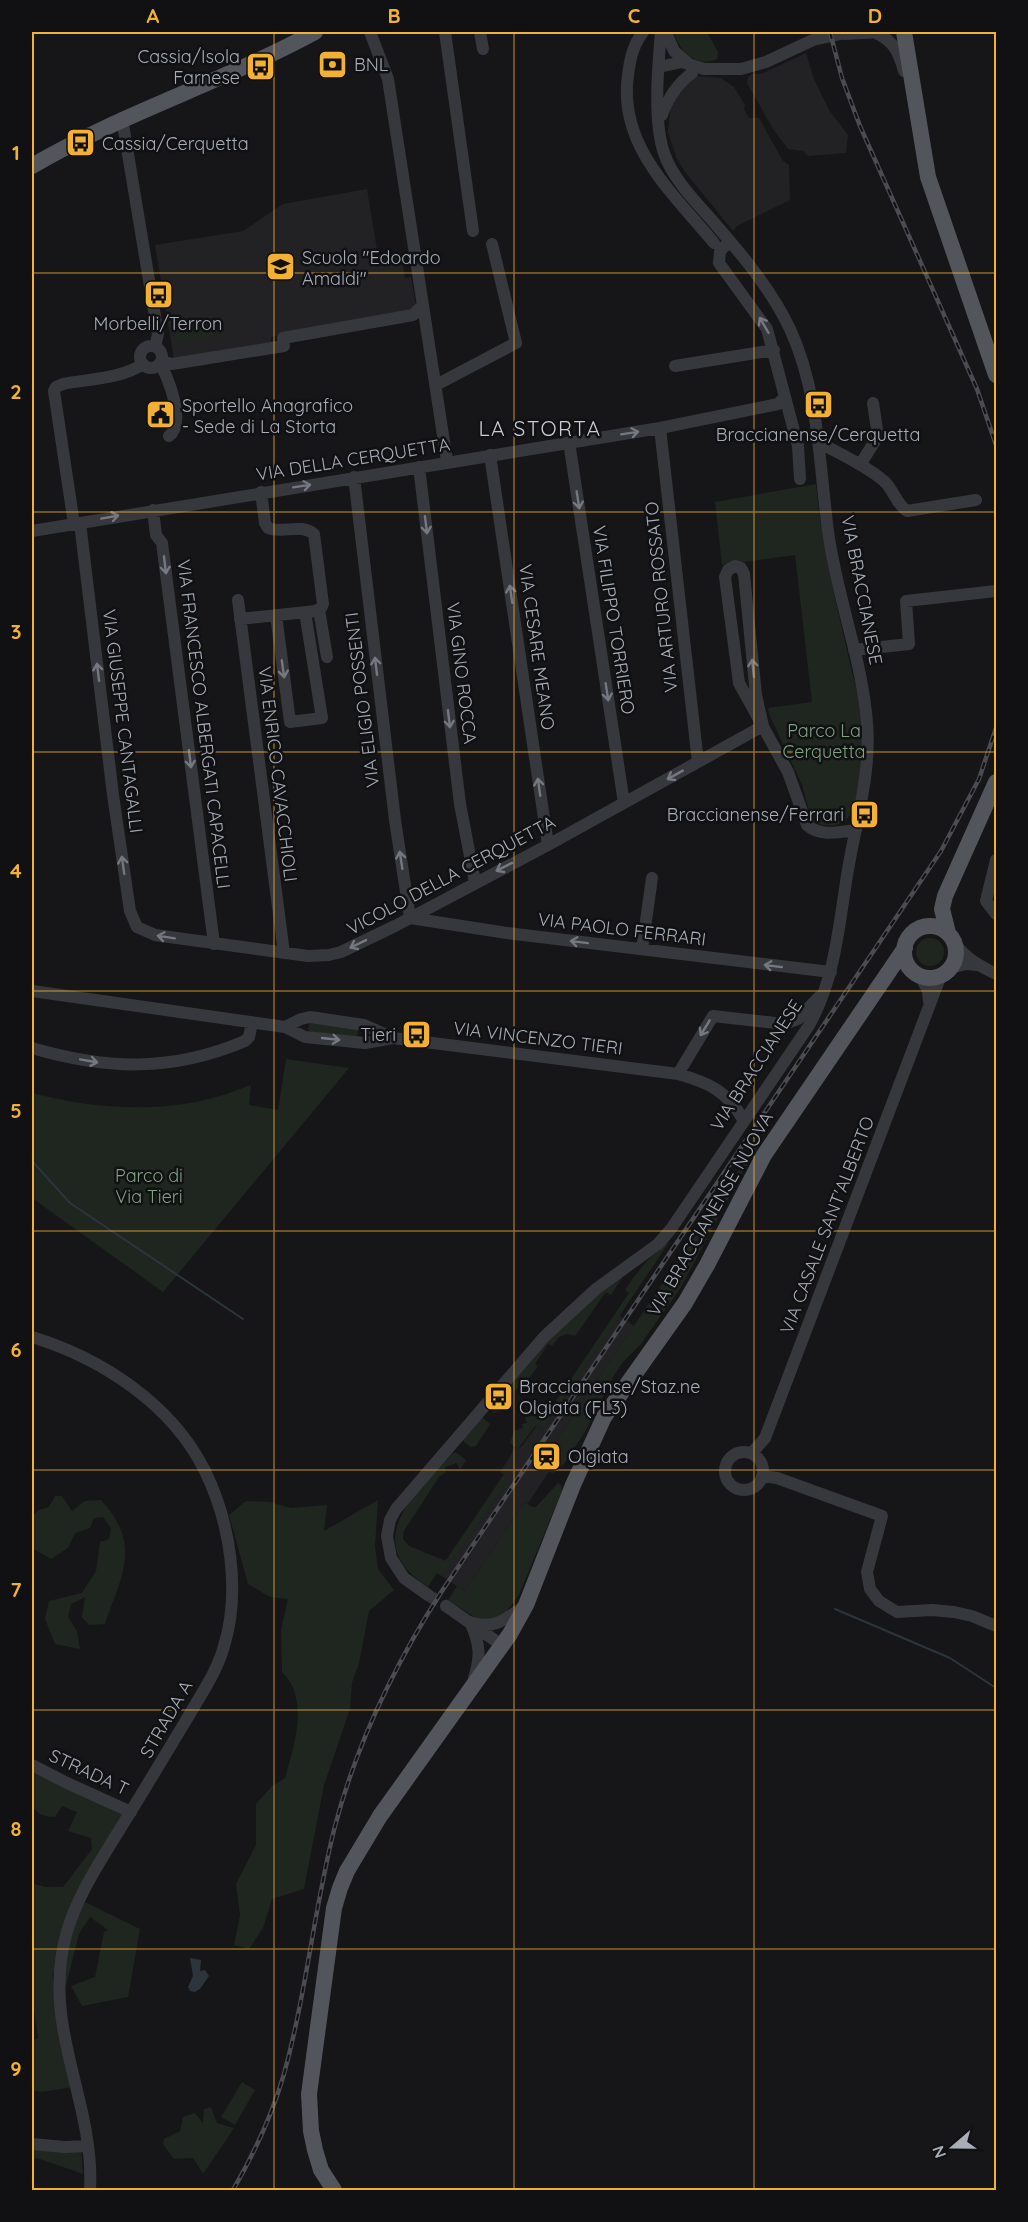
<svg xmlns="http://www.w3.org/2000/svg" width="1028" height="2222" viewBox="0 0 1028 2222" font-family="Quicksand,sans-serif">
	<style>
		.built { fill: #222225 }
		.green { fill: #1e261f }
		.water { fill: #2c353c }
		.lines { fill: none; stroke-linecap: round; stroke-linejoin: round }
		.stream { stroke: #2c353c; stroke-width: 2 }
		.minor-tunnel { stroke: #333438; stroke-width: 12; stroke-dasharray: 12 6; stroke-linecap: butt }
		.minor { stroke: #37383d; stroke-width: 12 }
		.major { stroke: #53555c; stroke-width: 16 }
		.rail-casing { stroke: #4a4c52; stroke-width: 4.5 }
		.rail { stroke: #111113; stroke-width: 2; stroke-dasharray: 7; stroke-linecap: butt }
		.oneway { stroke: #757881 }
		.grid { fill: none; stroke: #f2b134; stroke-width: 1.5; stroke-opacity: 0.55 }
		.labels { text-anchor: middle; dominant-baseline: central; stroke-width: 5; stroke-linejoin: round; paint-order: stroke }
		.poi-label { font-size: 18px; fill: #a8adb8; stroke: #111113; text-anchor: start }
		.street-label { font-size: 18px; fill: #a8adb8; stroke: #111113 }
		.park-label { font-size: 18px; fill: #7fa381; stroke: #111113 }
		.quarter-label { font-size: 21px; letter-spacing: 1.5px; fill: #c9ccd4; stroke: #111113 }
		.neatline { fill: none; stroke: #f2b134; stroke-width: 2 }
		.grid-label { font-size: 20px; text-anchor: middle; font-weight: bold; fill: #f2b134 }
	</style>
	<rect width="100%" height="100%" fill="#161618"/>
	<path class="built" d="M806,53L814,79L829,110L848,135L846,153L808,156L803,151L788,149L773,129L747,83L748,77L752,74H761Z
		M697,76L721,78L734,87L745,105L744,109L749,118H759L783,161L789,165L790,200L737,226L733,231L685,172L677,159L668,132L671,105L687,80Z
		M367,189L378,256L401,252L405,278L411,277L416,306L404,313L271,337V342L174,359L155,245L243,231L283,204Z
		M619,1315L634,1326L558,1438L564,1442L549,1464L550,1470L528,1503L525,1502L465,1591L437,1573L504,1475L500,1472L516,1447L518,1449L522,1446L537,1425L543,1429Z"/>
	<path class="green" d="M674,32H707L718,52L717,59C697,69 678,50 674,32Z
		M213,315L217,337L177,344L174,321Z
		M816,484C821,545 837,604 850,664C854,682 864,710 864,727C864,744 859,799 851,813C842,829 825,828 812,821L802,785L769,714L768,708L812,702L795,555L722,565L715,502Z
		M916 952a14 14 0 1 1 28 0a14 14 0 1 1-28 0Z
		M310,1023L358,1030V1033L356,1037L311,1032L308,1029Z
		M286,1059L349,1068L163,1292L32,1198V1093C90,1108 156,1114 216,1097C228,1094 239,1089 251,1085L249,1105L278,1110Z
		M760,1139L762,1140L742,1173L680,1289L641,1344L623,1362L614,1375L585,1432L564,1464L553,1473L549,1472V1464L563,1443L558,1438Z
		M670,1241L543,1429L536,1425L518,1449L510,1443L514,1431L523,1428L522,1424L527,1423L525,1417L548,1413L629,1293L625,1290C638,1270 651,1255 670,1241Z
		M624,1275L611,1295L606,1292L575,1336L567,1334L559,1337L552,1346L548,1344L535,1364L538,1366L522,1388L520,1386L498,1407L500,1411L493,1413L490,1406L546,1341L585,1303Z
		M482,1417L490,1424L476,1446L471,1447L464,1442L463,1438Z
		M453,1453H457L466,1460L460,1470L457,1463L445,1467L446,1472L439,1477L404,1531L403,1539L409,1546L446,1561L504,1474L509,1478L442,1576L437,1573L428,1587C359,1543 414,1494 453,1453Z
		M558,1483L561,1485L562,1491L519,1595L505,1613L490,1622L478,1619L448,1600L457,1586L465,1591L525,1502L533,1507H536Z
		M55,1496H62L72,1511L85,1501L101,1500C142,1545 122,1574 105,1624L89,1625L82,1617L85,1597L71,1604L68,1617L77,1631L80,1649L55,1644L45,1619L49,1601L82,1593L96,1571L100,1542L109,1539L111,1528L103,1517L94,1518L90,1528L75,1533L68,1548L51,1559L32,1548V1516L39,1510L49,1507Z
		M378,1500L375,1547L378,1569L394,1590L369,1611L359,1663L352,1683L350,1709L324,1785L304,1889L272,1899L263,1928L249,1949L234,1945L240,1915L236,1884L256,1845V1804L272,1786L285,1778C294,1746 310,1698 282,1672L281,1630L288,1599L270,1597L248,1584L229,1515L246,1501L269,1502L291,1508L327,1505L324,1531Z
		M32,1768L124,1816L77,1898L140,1929L128,1997L82,2006L71,1986L95,1977L104,1932L108,1930L90,1917L79,1934L64,1993L52,1971L65,2059L73,2087L42,2092L32,2090V2041L38,2038L32,1995V1883L45,1887H63L92,1849L91,1838L68,1831L77,1812L62,1806L55,1817C45,1817 36,1814 32,1805Z
		M242,2082L255,2090L235,2125L221,2117Z
		M211,2107L217,2123L234,2128L203,2174L193,2158L174,2159L163,2144L164,2139L180,2131L183,2117L195,2113L203,2123L204,2109Z
		M32,2144L81,2149L83,2174L40,2159L32,2158Z"/>
	<path class="water" d="M190,1958L201,1960L200,1971L205,1970L209,1976L200,1989L195,1992L190,1991L188,1987L193,1976Z"/>
	<g class="lines">
		<path class="stream" d="M32,1161L70,1203L243,1319
			M835,1609L950,1658L996,1688"/>
		<path class="minor-tunnel" d="M428,1595L446,1606"/>
		<path class="minor" d="M370,32L388,79L447,461
			M445,32L473,231
			M480,32L483,49
			M643,32C633,45 630,59 628,75C618,146 673,193 714,243
			M666,32L674,51L688,63
			M876,33C894,41 899,53 904,71
			M845,34L881,32
			M659,67L682,62L704,69H741L766,62L813,40L850,32
			M662,115C668,98 677,84 692,73
			M122,118L158,334L155,347
			M140 357a11 11 0 1 1 22 0a11 11 0 1 1-22 0Z
			M161,361L172,364L284,346L283,338L413,315L423,305
			M160,364C169,378 186,424 169,436
			M675,366L774,350
			M436,385L516,343L492,244
			M785,397L798,446L800,479
			M660,428L698,762
			M569,442L624,803
			M818,442C840,454 865,465 884,481C894,490 896,504 907,511L976,500
			M490,455L548,845
			M860,465L878,436L873,403
			M419,467L460,804L475,882
			M354,477L395,820L410,918
			M153,510L156,535L162,543L214,944
			M80,523L113,795L130,911L137,927L155,935L308,956L329,955L341,952L395,926L548,845L763,726
			M74,524L54,391L56,387L63,384C88,379 121,379 143,364
			M32,531L660,428L778,404L785,397L767,329L719,263L720,251L730,241
			M238,600L284,953
			M319,610L327,657
			M276,615L290,722L322,718L305,612
			M240,619L316,611L321,608L323,604L314,534C301,523 283,534 268,528L265,523L261,492
			M854,650L909,644L906,601L996,591
			M763,726L756,695L744,574L741,568L735,566L728,570L725,577L739,683L788,772L807,825C820,837 840,832 856,830
			M996,860L986,901L996,914
			M410,918L507,933L831,972
			M954,942C966,959 978,965 996,974
			M642,949L652,878
			M950,968L966,964L977,965
			M920,975L928,991L929,1002
			M32,991L285,1027L305,1037L365,1043L393,1038L678,1074C710,1083 727,1091 744,1121
			M285,1027L301,1019L310,1017L364,1025L393,1038
			M32,1048C107,1070 172,1072 245,1041L249,1037L252,1023
			M678,1074L713,1016L785,1024L798,1019L819,997
			M32,1337C101,1358 172,1404 205,1471C230,1522 241,1591 224,1646C217,1672 201,1694 188,1717C164,1757 140,1797 115,1837C96,1868 76,1899 66,1935C41,2028 95,2101 90,2190
			M725 1471a19 19 0 1 1 38 0a19 19 0 1 1-38 0Z
			M752,1453L765,1438L941,975
			M762,1476L777,1478L882,1516L867,1572L870,1589L879,1601L897,1612L932,1610L954,1612L972,1616L996,1626
			M428,1595L404,1578L391,1558L387,1536L390,1520L396,1509L544,1337L596,1289L658,1244L671,1229L808,1027C837,977 839,919 849,864C858,813 873,764 866,712C859,651 836,592 828,531C819,463 819,392 790,329C772,291 744,257 716,225C698,204 673,180 664,153C653,121 658,66 661,32
			M446,1606L503,1646
			M470,1622C480,1643 481,1657 474,1678
			M474,1623C495,1629 506,1619 523,1607
			M32,1765L67,1783L131,1812
			M32,2144L64,2147L88,2146"/>
		<path class="major" d="M904,32L928,177L996,375
			M32,166C122,113 223,82 315,32
			M904 952a26 26 0 1 1 52 0a26 26 0 1 1-52 0Z
			M948,933L942,909L945,896L996,782
			M334,2190L321,2170L315,2150L311,2131L309,2094L334,1908L340,1888L347,1871L380,1816L510,1634L526,1605L573,1485L604,1417L685,1303L707,1265L764,1155L905,948"/>
		<defs>
			<path id="rail" d="M830,32L842,78L860,126L977,389L996,445
				M233,2190C254,2154 272,2115 284,2074C306,1994 314,1910 334,1830C356,1744 395,1664 442,1591L941,851L979,779L996,728"/>
		</defs>
		<use href="#rail" class="rail-casing"/>
		<use href="#rail" class="rail"/>
	</g>
	<defs><path id="oneway-shaft" d="M-6 0H5M1.5-3L5.5 0L1.5 3" fill="none" stroke-width="1.6" stroke-linecap="round" stroke-linejoin="round" transform="scale(1.5)"/></defs>
	<g class="oneway">
		<use href="#oneway-shaft" transform="translate(764 325) rotate(-120)"/>
		<use href="#oneway-shaft" transform="translate(630 433) rotate(-9)"/>
		<use href="#oneway-shaft" transform="translate(302 486) rotate(-9)"/>
		<use href="#oneway-shaft" transform="translate(578 500) rotate(81)"/>
		<use href="#oneway-shaft" transform="translate(110 517) rotate(-10)"/>
		<use href="#oneway-shaft" transform="translate(426 525) rotate(83)"/>
		<use href="#oneway-shaft" transform="translate(165 565) rotate(83)"/>
		<use href="#oneway-shaft" transform="translate(511 594) rotate(-98)"/>
		<use href="#oneway-shaft" transform="translate(376 666) rotate(-97)"/>
		<use href="#oneway-shaft" transform="translate(753 668) rotate(-96)"/>
		<use href="#oneway-shaft" transform="translate(283 669) rotate(82)"/>
		<use href="#oneway-shaft" transform="translate(98 672) rotate(-97)"/>
		<use href="#oneway-shaft" transform="translate(607 692) rotate(81)"/>
		<use href="#oneway-shaft" transform="translate(449 719) rotate(83)"/>
		<use href="#oneway-shaft" transform="translate(190 759) rotate(83)"/>
		<use href="#oneway-shaft" transform="translate(675 775) rotate(151)"/>
		<use href="#oneway-shaft" transform="translate(539 787) rotate(-98)"/>
		<use href="#oneway-shaft" transform="translate(401 860) rotate(-99)"/>
		<use href="#oneway-shaft" transform="translate(123 865) rotate(-98)"/>
		<use href="#oneway-shaft" transform="translate(504 867) rotate(153)"/>
		<use href="#oneway-shaft" transform="translate(166 937) rotate(-171)"/>
		<use href="#oneway-shaft" transform="translate(579 942) rotate(-173)"/>
		<use href="#oneway-shaft" transform="translate(358 944) rotate(154)"/>
		<use href="#oneway-shaft" transform="translate(773 966) rotate(-173)"/>
		<use href="#oneway-shaft" transform="translate(705 1028) rotate(121)"/>
		<use href="#oneway-shaft" transform="translate(331 1039) rotate(6)"/>
		<use href="#oneway-shaft" transform="translate(89 1061) rotate(10)"/>
	</g>
	<path class="grid" d="M274,32V2190M514,32V2190M754,32V2190M32,273H996M32,512H996M32,752H996M32,991H996M32,1231H996M32,1470H996M32,1710H996M32,1949H996"/>
	<defs>
		<symbol id="bank-square" viewBox="-11 -11 22 22"><rect x="-9" y="-9" width="18" height="18" rx="4" fill="#f2b134" stroke="#111113"/><path d="M-6-4H6V4H-6ZM0-2.3a2.3 2.3 0 1 0 0 4.6a2.3 2.3 0 1 0 0-4.6Z" fill="#111"/></symbol>
		<symbol id="bus-square" viewBox="-11 -11 22 22"><rect x="-9" y="-9" width="18" height="18" rx="4" fill="#f2b134" stroke="#111113"/><path d="M-5-6H5V4H4V6H2V4H-2V6H-4V4H-5ZM-3.5-4V0h7V-4ZM-3.5 1.2v1.5H-2V1.2ZM2 1.2v1.5H3.5V1.2Z" fill="#111"/></symbol>
		<symbol id="school-square" viewBox="-11 -11 22 22"><rect x="-9" y="-9" width="18" height="18" rx="4" fill="#f2b134" stroke="#111113"/><path d="M0-5L7-2L0 1L-7-2ZM-4 1L0 2.5L4 1V4Q0 6-4 4Z" fill="#111"/></symbol>
		<symbol id="civic-square" viewBox="-11 -11 22 22"><rect x="-9" y="-9" width="18" height="18" rx="4" fill="#f2b134" stroke="#111113"/><path d="M-.6-6.5H3V-4.5H.6V-3L4-1V1h2V6H-6V1h2V-1L-.6-3ZM-1.2 2.5V6h2.4V2.5Z" fill="#111"/></symbol>
		<symbol id="station-square" viewBox="-11 -11 22 22"><rect x="-9" y="-9" width="18" height="18" rx="4" fill="#f2b134" stroke="#111113"/><path d="M-3-6H3Q5-6 5-4V2Q5 4 3 4L4.5 6H3L1.5 4h-3L-3 6H-4.5L-3 4Q-5 4-5 2V-4Q-5-6-3-6ZM-3.5-4v3h7v-3ZM-3.5 1v1.5H-2V1ZM2 1v1.5H3.5V1Z" fill="#111"/></symbol>
	</defs>
	<g fill-rule="evenodd">
		<use href="#bank-square" x="316" y="48" width="33" height="33"/>
		<use href="#bus-square" x="244" y="50" width="33" height="33"/>
		<use href="#bus-square" x="64" y="126" width="33" height="33"/>
		<use href="#school-square" x="264" y="250" width="33" height="33"/>
		<use href="#bus-square" x="142" y="278" width="33" height="33"/>
		<use href="#bus-square" x="802" y="388" width="33" height="33"/>
		<use href="#civic-square" x="144" y="398" width="33" height="33"/>
		<use href="#bus-square" x="848" y="798" width="33" height="33"/>
		<use href="#bus-square" x="400" y="1018" width="33" height="33"/>
		<use href="#bus-square" x="482" y="1380" width="33" height="33"/>
		<use href="#station-square" x="530" y="1440" width="33" height="33"/>
	</g>
	<g class="labels">
		<g class="poi-label">
			<text x="240" y="56" text-anchor="end">Cassia/Isola<tspan x="240" dy="21">Farnese</tspan></text>
			<text x="354" y="64">BNL</text>
			<text x="102" y="143">Cassia/Cerquetta</text>
			<text x="302" y="257">Scuola "Edoardo<tspan x="302" dy="21">Amaldi"</tspan></text>
			<text x="158" y="323" text-anchor="middle">Morbelli/Terron</text>
			<text x="182" y="405">Sportello Anagrafico<tspan x="182" dy="21">- Sede di La Storta</tspan></text>
			<text x="818" y="434" text-anchor="middle">Braccianense/Cerquetta</text>
			<text x="844" y="814" text-anchor="end">Braccianense/Ferrari</text>
			<text x="396" y="1034" text-anchor="end">Tieri</text>
			<text x="519" y="1386">Braccianense/Staz.ne<tspan x="519" dy="21">Olgiata (FL3)</tspan></text>
			<text x="568" y="1456">Olgiata</text>
		</g>
		<g class="street-label">
			<text transform="translate(353 459) rotate(-9)">VIA DELLA CERQUETTA</text>
			<text transform="translate(862 590) rotate(79)">VIA BRACCIANESE</text>
			<text transform="translate(661 597) rotate(-96)">VIA ARTURO ROSSATO</text>
			<text transform="translate(614 620) rotate(81)">VIA FILIPPO TORRIERO</text>
			<text transform="translate(537 647) rotate(82)">VIA CESARE MEANO</text>
			<text transform="translate(462 673) rotate(83)">VIA GINO ROCCA</text>
			<text transform="translate(362 700) rotate(-97)">VIA ELIGIO POSSENTI</text>
			<text transform="translate(123 721) rotate(83)">VIA GIUSEPPE CANTAGALLI</text>
			<text transform="translate(204 724) rotate(83)">VIA FRANCESCO ALBERGATI CAPACELLI</text>
			<text transform="translate(278 774) rotate(83)">VIA ENRICO CAVACCHIOLI</text>
			<text transform="translate(451 875) rotate(-28)">VICOLO DELLA CERQUETTA</text>
			<text transform="translate(622 929) rotate(7)">VIA PAOLO FERRARI</text>
			<text transform="translate(538 1038) rotate(7)">VIA VINCENZO TIERI</text>
			<text transform="translate(756 1065) rotate(-57)">VIA BRACCIANESE</text>
			<text transform="translate(710 1214) rotate(-60)">VIA BRACCIANENSE NUOVA</text>
			<text transform="translate(827 1225) rotate(-69)">VIA CASALE SANT'ALBERTO</text>
			<text transform="translate(166 1719) rotate(-60)">STRADA A</text>
			<text transform="translate(89 1772) rotate(25)">STRADA T</text>
		</g>
		<g class="park-label">
			<text x="824" y="730">Parco La<tspan x="824" dy="21">Cerquetta</tspan></text>
			<text x="149" y="1175">Parco di<tspan x="149" dy="21">Via Tieri</tspan></text>
		</g>
		<g class="quarter-label">
			<text x="540" y="428">LA STORTA</text>
		</g>
	</g>
	<rect width="1028" height="2222" fill="none" stroke="#111113" stroke-width="66"/>
	<g transform="translate(953 2147) rotate(250)" stroke="#111113" stroke-width="4.5" paint-order="stroke">
	<path d="M0-4.5L10 22L0 15L-10 22Z" fill="#a8adb8"/>
	<text y="-9" font-size="16" font-weight="bold" text-anchor="middle" fill="#a8adb8">N</text>
	</g>
	<rect x="33" y="33" width="962" height="2156" class="neatline"/>
	<g class="grid-label">
		<text x="153" y="23">A</text>
		<text x="394" y="23">B</text>
		<text x="634" y="23">C</text>
		<text x="875" y="23">D</text>
		<text x="16" y="160">1</text>
		<text x="16" y="399">2</text>
		<text x="16" y="639">3</text>
		<text x="16" y="878">4</text>
		<text x="16" y="1118">5</text>
		<text x="16" y="1357">6</text>
		<text x="16" y="1597">7</text>
		<text x="16" y="1836">8</text>
		<text x="16" y="2076">9</text>
	</g>
</svg>
